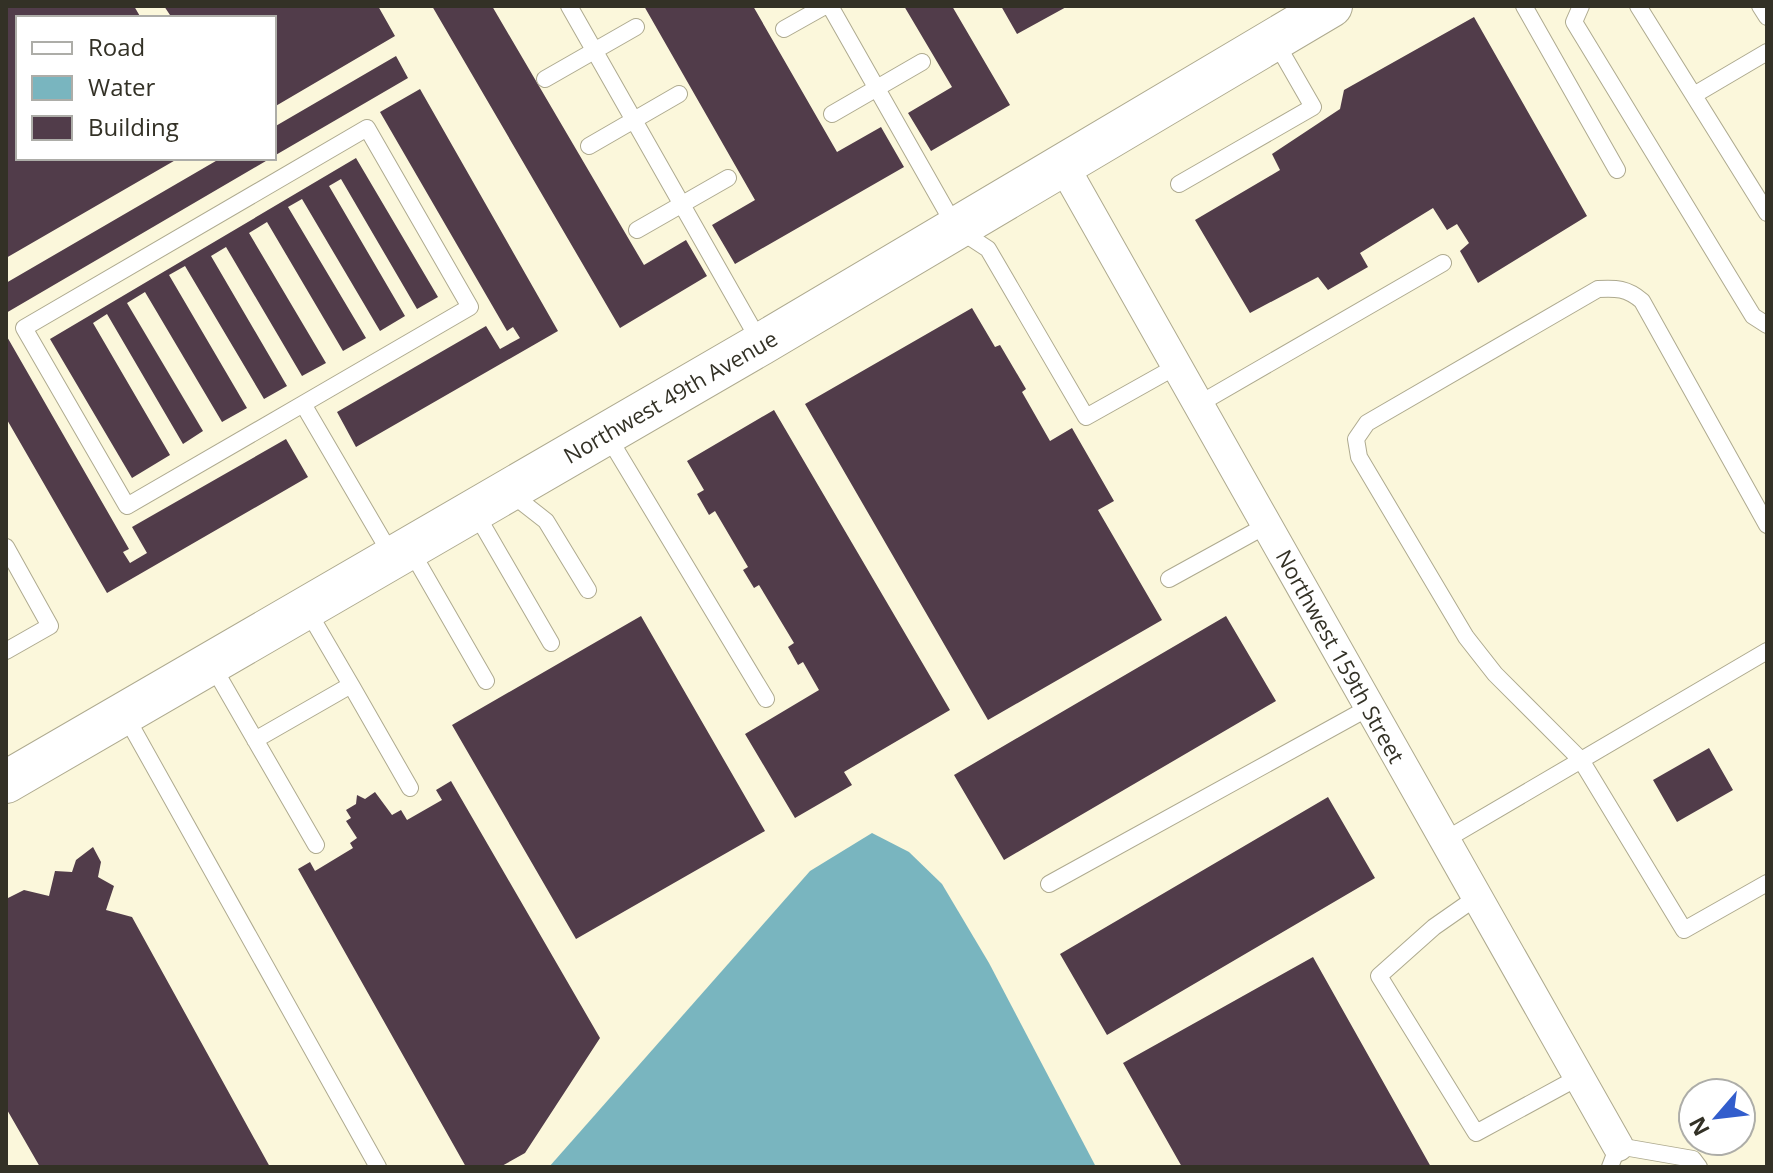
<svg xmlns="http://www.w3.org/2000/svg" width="1773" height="1173" viewBox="0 0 1773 1173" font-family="'Open Sans',sans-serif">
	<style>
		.water { fill: #79b5bf }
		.building { fill: #513c4a }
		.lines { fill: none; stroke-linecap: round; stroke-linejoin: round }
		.lane-casing { stroke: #aeaa8f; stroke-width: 18 }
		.street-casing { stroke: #aeaa8f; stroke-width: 32 }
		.secondary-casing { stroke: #aeaa8f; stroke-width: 44 }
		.lane { stroke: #fff; stroke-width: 16 }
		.street { stroke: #fff; stroke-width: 30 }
		.secondary { stroke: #fff; stroke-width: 42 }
		.labels { text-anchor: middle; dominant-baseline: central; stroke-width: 8; stroke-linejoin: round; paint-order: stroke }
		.street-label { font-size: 22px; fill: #333126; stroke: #fff }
	</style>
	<rect width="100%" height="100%" fill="#fbf7db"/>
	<path class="water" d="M872,833L909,852L942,884L989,963L1096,1167H549L810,871Z"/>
	<path class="building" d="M6,6H134L141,18H18V158H179L6,258Z
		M164,6H378L395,36L274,107V18H172Z
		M432,6H492L644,265L686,240L707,276L620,328Z
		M644,6H753L837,152L881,127L904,167L735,264L712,225L755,200Z
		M904,6H952L1010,105L931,151L908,113L952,87Z
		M1001,6H1068L1017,34Z
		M1474,17L1587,216L1478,283L1460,251L1469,243L1457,224L1447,230L1433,208L1360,253L1368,267L1328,290L1318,277L1250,313L1195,220L1280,170L1272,154L1340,109L1344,90Z
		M396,56L408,78L274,156V127Z
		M420,89L558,331L356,447L337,412L486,326L500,349L520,338L513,327L507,331L380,112Z
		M221,158H271L6,313V283Z
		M356,158L438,297L417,309L341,179L329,186L405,316L380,331L302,199L288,207L366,338L343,351L267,222L249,233L326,363L302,376L226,247L211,256L287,386L264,399L185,266L169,275L247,408L222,422L145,292L127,303L203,431L183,444L107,314L93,323L170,455L132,478L50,339Z
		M972,308L995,347L1000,345L1026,389L1022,392L1050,441L1072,428L1114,501L1098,510L1162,620L988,720L805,404Z
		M6,335L129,549L123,552L130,563L147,553L132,527L286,439L308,477L107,593L6,418Z
		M774,410L950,710L844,772L852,785L795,818L745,734L819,690L803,662L798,665L788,647L794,643L759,585L754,588L743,570L748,567L715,511L709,515L697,494L704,490L687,461Z
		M641,616L765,831L576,939L452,725Z
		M1226,616L1276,701L1004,860L954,775Z
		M1709,748L1733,790L1677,822L1653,780Z
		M451,781L600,1038L525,1153L500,1167H466L298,869L310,862L315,871L353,848L350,843L357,838L346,821L351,818L346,810L356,804L357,795L365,799L375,792L392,815L401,810L407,820L442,800L436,790Z
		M1328,797L1375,878L1107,1035L1060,954Z
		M93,847L101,862L98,877L114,886L106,910L132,917L270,1167H40L6,1108V899L24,890L49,896L55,871L72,872L76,860Z
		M1313,957L1431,1167H1182L1123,1063Z"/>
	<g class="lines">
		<defs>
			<path id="lane" d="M569,6L760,342
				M830,6L956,228L988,249L1086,417L1177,366
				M1524,6L1617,170
				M1581,6L1574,22L1753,316L1767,325
				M1638,6L1767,213
				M1760,6L1767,17
				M784,29L825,6
				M545,79L636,27
				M1694,95L1767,52
				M832,114L922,62
				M589,146L679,94
				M1179,184L1313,107L1275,41
				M637,230L728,178
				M303,404L470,307L367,128L24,328L127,506L303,404L392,556
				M1199,404L1443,263
				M607,435L766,699
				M509,492L546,521L588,590
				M475,512L551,643
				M1767,525L1642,301C1627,288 1616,288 1598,289L1367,423L1356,439L1359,457L1466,637L1495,674L1581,760L1684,930L1767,883
				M6,547L50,626L6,651
				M410,549L486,681
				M1169,579L1267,525
				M306,608L351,685
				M212,665L316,845
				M125,715L378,1167
				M255,740L351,685L410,788
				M1445,840L1767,651
				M1049,884L1370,707
				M1477,897L1434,927L1379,976L1476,1133L1579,1077
				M1610,1167L1618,1146L1693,1159L1699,1167"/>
			<path id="street" d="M1063,165L1618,1146"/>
			<path id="secondary" d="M6,782L761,344L1331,6"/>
		</defs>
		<use href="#lane" class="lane-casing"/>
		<use href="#street" class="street-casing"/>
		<use href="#secondary" class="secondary-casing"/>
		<use href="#lane" class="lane"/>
		<use href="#street" class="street"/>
		<use href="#secondary" class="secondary"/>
	</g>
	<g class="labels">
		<g class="street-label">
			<text transform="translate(670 396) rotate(-30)">Northwest 49th Avenue</text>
			<text transform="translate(1341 656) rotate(61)">Northwest 159th Street</text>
		</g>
	</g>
	<rect width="1773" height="1173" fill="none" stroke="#333126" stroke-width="16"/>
	<rect x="16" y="16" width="260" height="144" fill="#ffffff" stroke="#adada8" stroke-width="2"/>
	<rect x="32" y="42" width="40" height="12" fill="#ffffff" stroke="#adada8" stroke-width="2"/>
	<text x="88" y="56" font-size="24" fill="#333126">Road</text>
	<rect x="32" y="76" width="40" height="24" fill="#79b5bf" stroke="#adada8" stroke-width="2"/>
	<text x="88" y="96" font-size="24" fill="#333126">Water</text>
	<rect x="32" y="116" width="40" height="24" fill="#513c4a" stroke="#adada8" stroke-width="2"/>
	<text x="88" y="136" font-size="24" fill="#333126">Building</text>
	<g transform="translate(1717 1117) rotate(242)"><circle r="38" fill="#ffffff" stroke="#adada8" stroke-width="2"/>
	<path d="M0-6L14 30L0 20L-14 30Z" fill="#325dcc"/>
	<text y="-12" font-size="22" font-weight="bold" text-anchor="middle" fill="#333126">N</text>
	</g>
</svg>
